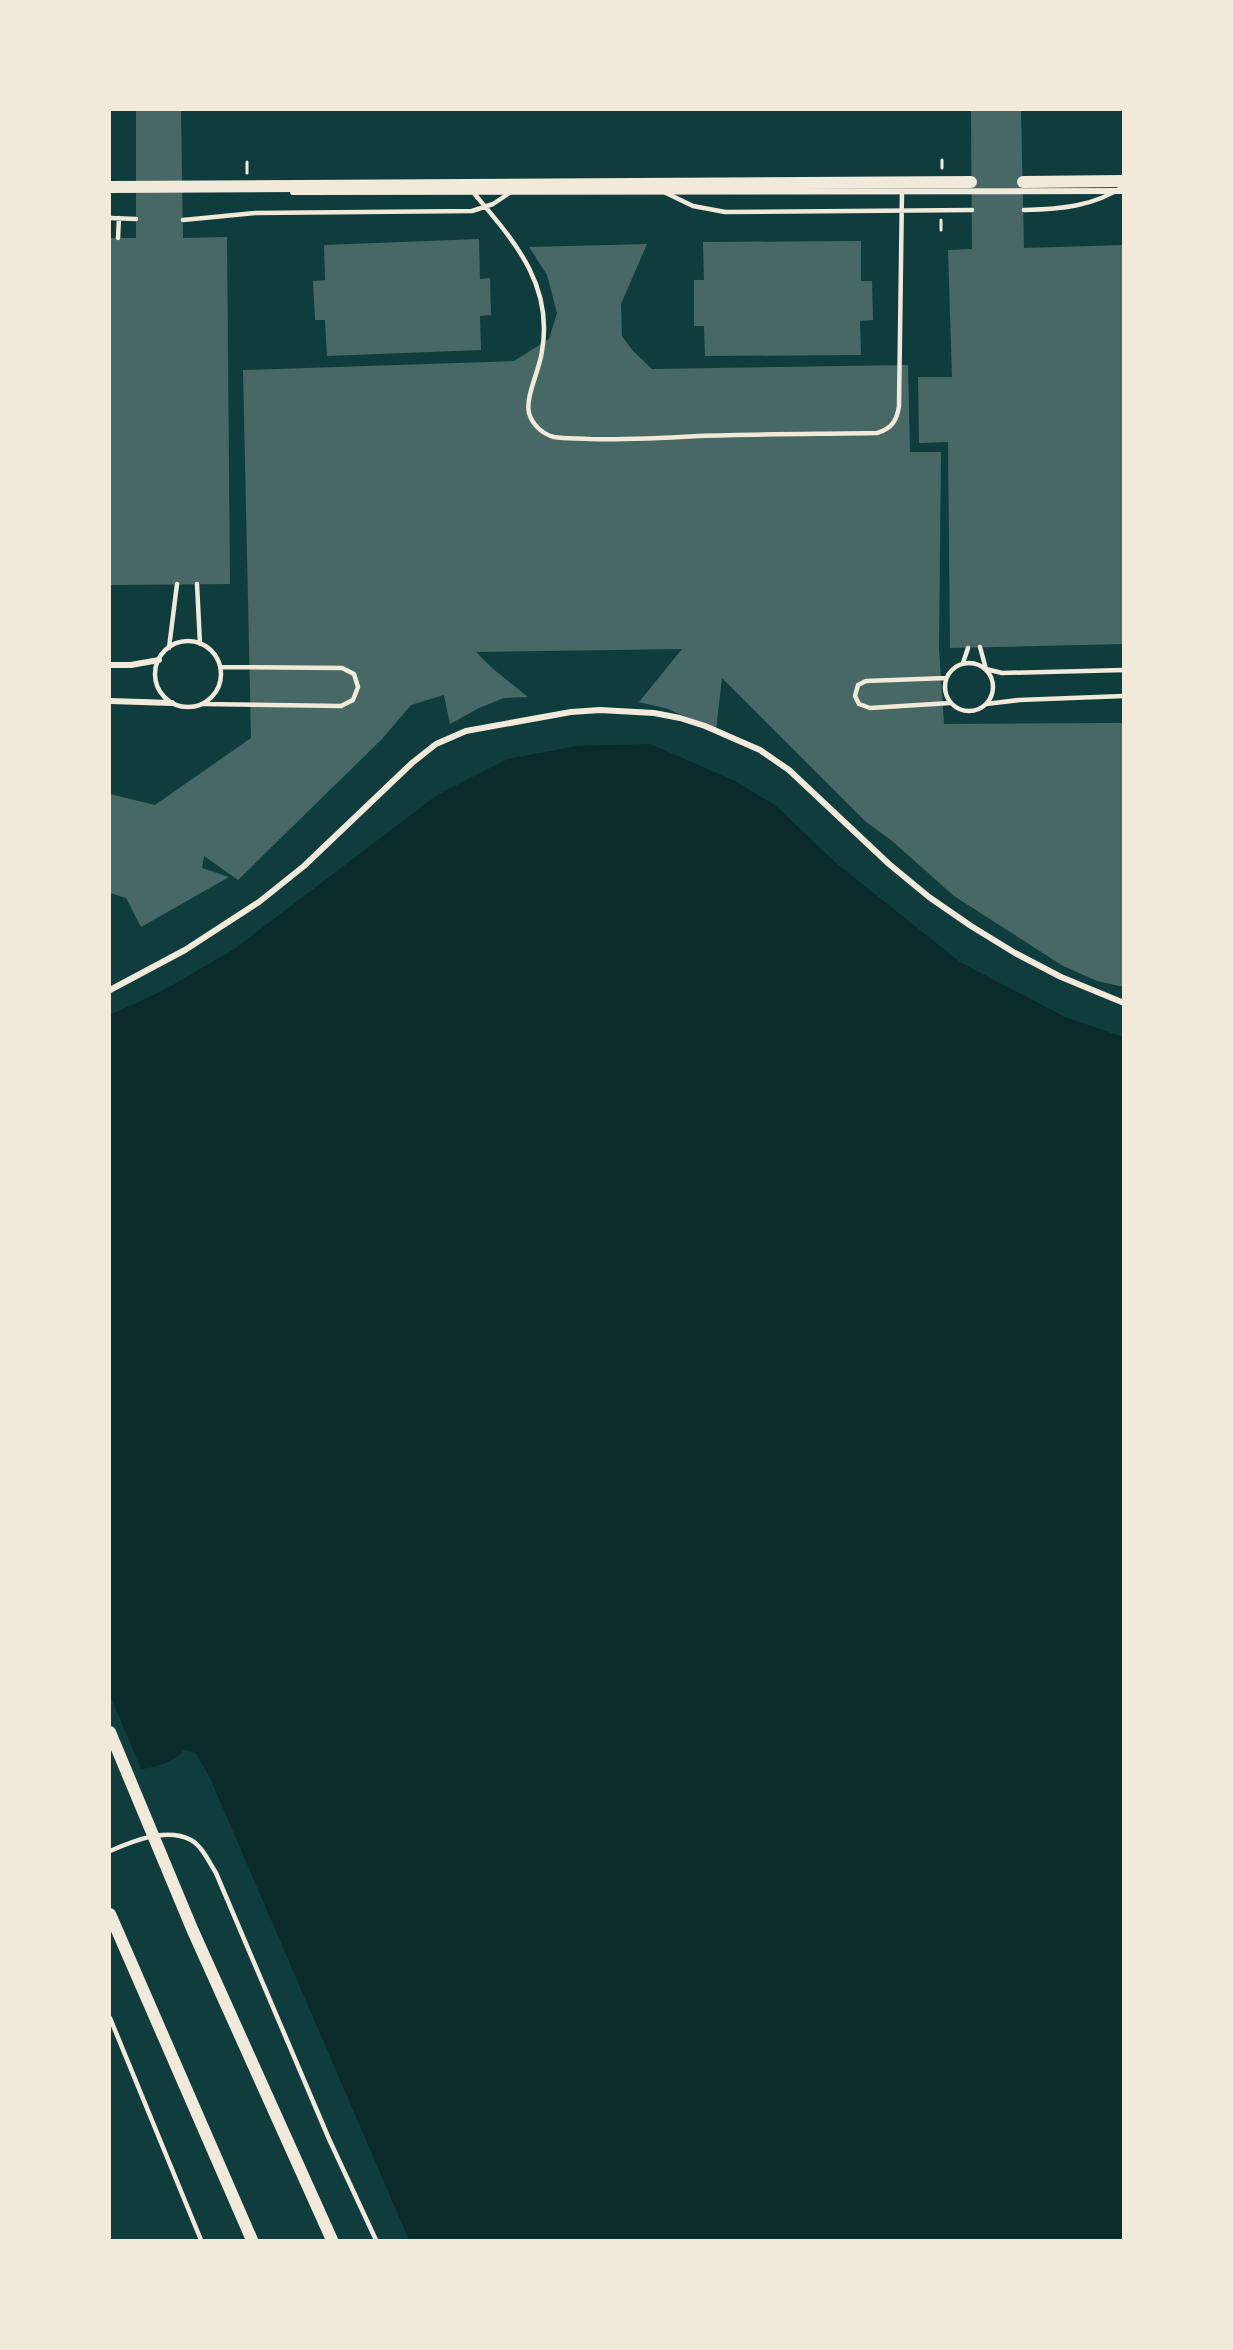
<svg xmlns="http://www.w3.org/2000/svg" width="1233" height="2350" viewBox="0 0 1233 2350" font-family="Mulish,sans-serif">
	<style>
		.water { fill: #0a2a2b }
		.pier { fill: #0f3d3e }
		.building { fill: #486865 }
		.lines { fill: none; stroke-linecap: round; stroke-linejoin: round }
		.path { stroke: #f1e9da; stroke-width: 3 }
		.service { stroke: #f1e9da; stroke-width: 4.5 }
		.minor { stroke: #f1e9da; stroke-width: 6 }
		.secondary { stroke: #f1e9da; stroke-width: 12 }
	</style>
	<rect width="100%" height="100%" fill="#0f3d3e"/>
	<path class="water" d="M650,744L735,781L776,806L836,863L960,962L1065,1017L1123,1037V2240H409L210,1778L196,1753L184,1750C166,1771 135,1769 110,1771V1015L162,991L233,950L437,795L508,759L576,746Z"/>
	<path class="pier" d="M110,1695L142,1771L110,1774Z"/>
	<path class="building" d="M136,110H181L183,238L227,237L230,584L110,585V238H136Z
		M971,110H1021L1024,248L1124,245V644L950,648L948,442L919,443L918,377H952L948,250L972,249Z
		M479,239L480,279L490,278L491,315L480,316L481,350L327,356L325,320H315L313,281L325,280L324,245Z
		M861,241V281H872L873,320L860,321L861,355L705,356L704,326H694V280H704L703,242Z
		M647,244L621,304L622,336L633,351L652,369L908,365L910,452H941L939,649L944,724L1124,723V987L1097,981L1063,966L954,896L891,840L866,822L722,678L716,730L668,709L639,702L682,649L476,652L492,668L528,697L504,698L479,708L450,724L444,695L411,705L382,739L238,880L204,856L202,868L229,877L141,927L126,898L110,893V794L155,805L251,738L243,370L514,361L549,339L557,313L547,275L529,247Z"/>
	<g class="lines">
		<path class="path" d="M942,168V160
			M247,173V162
			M941,230V220"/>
		<path class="service" d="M472,191C512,239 554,283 542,351C540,369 525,397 529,413C532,424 542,434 554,437C565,439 579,438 590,439C627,440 663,438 699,436C758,434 818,434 877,433C891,429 897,421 899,406L902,191
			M666,193L693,206L725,212L972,210
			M1024,210C1060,209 1093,207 1124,186
			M110,218L136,219
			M183,220L255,213L472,211L493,204L511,192
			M118,238L119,218
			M197,584L200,644
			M155 674a33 33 0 1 1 66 0a33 33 0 1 1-66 0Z
			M980,647L986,669L1002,673L1124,670
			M169,648L177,584
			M945 687a24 24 0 1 1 48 0a24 24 0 1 1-48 0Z
			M963,663L968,648
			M946,678L866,681L858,685L855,696L859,704L870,708L950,703
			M203,704L341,706L353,700L358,687L354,674L342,668L220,667
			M986,704L1019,700L1124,696
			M110,1851C133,1841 166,1827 191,1840C202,1846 209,1862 216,1873L329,2139L376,2240
			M110,2018L201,2240"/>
		<path class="minor" d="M293,192L1124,191
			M110,665H131L159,660
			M110,701L172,703
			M110,990L185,950L259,902L304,866L412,763L436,744L466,731L571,712L600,710L654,713L680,718L705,726L760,750L789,770L889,864L929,897L971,926L1015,953L1061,977L1124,1003"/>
		<path class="secondary" d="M1023,182L1124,181
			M110,187L971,182
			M110,1732L193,1931L332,2240
			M110,1914L252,2240"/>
	</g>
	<rect width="1233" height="2350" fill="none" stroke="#f1e9da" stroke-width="222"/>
</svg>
